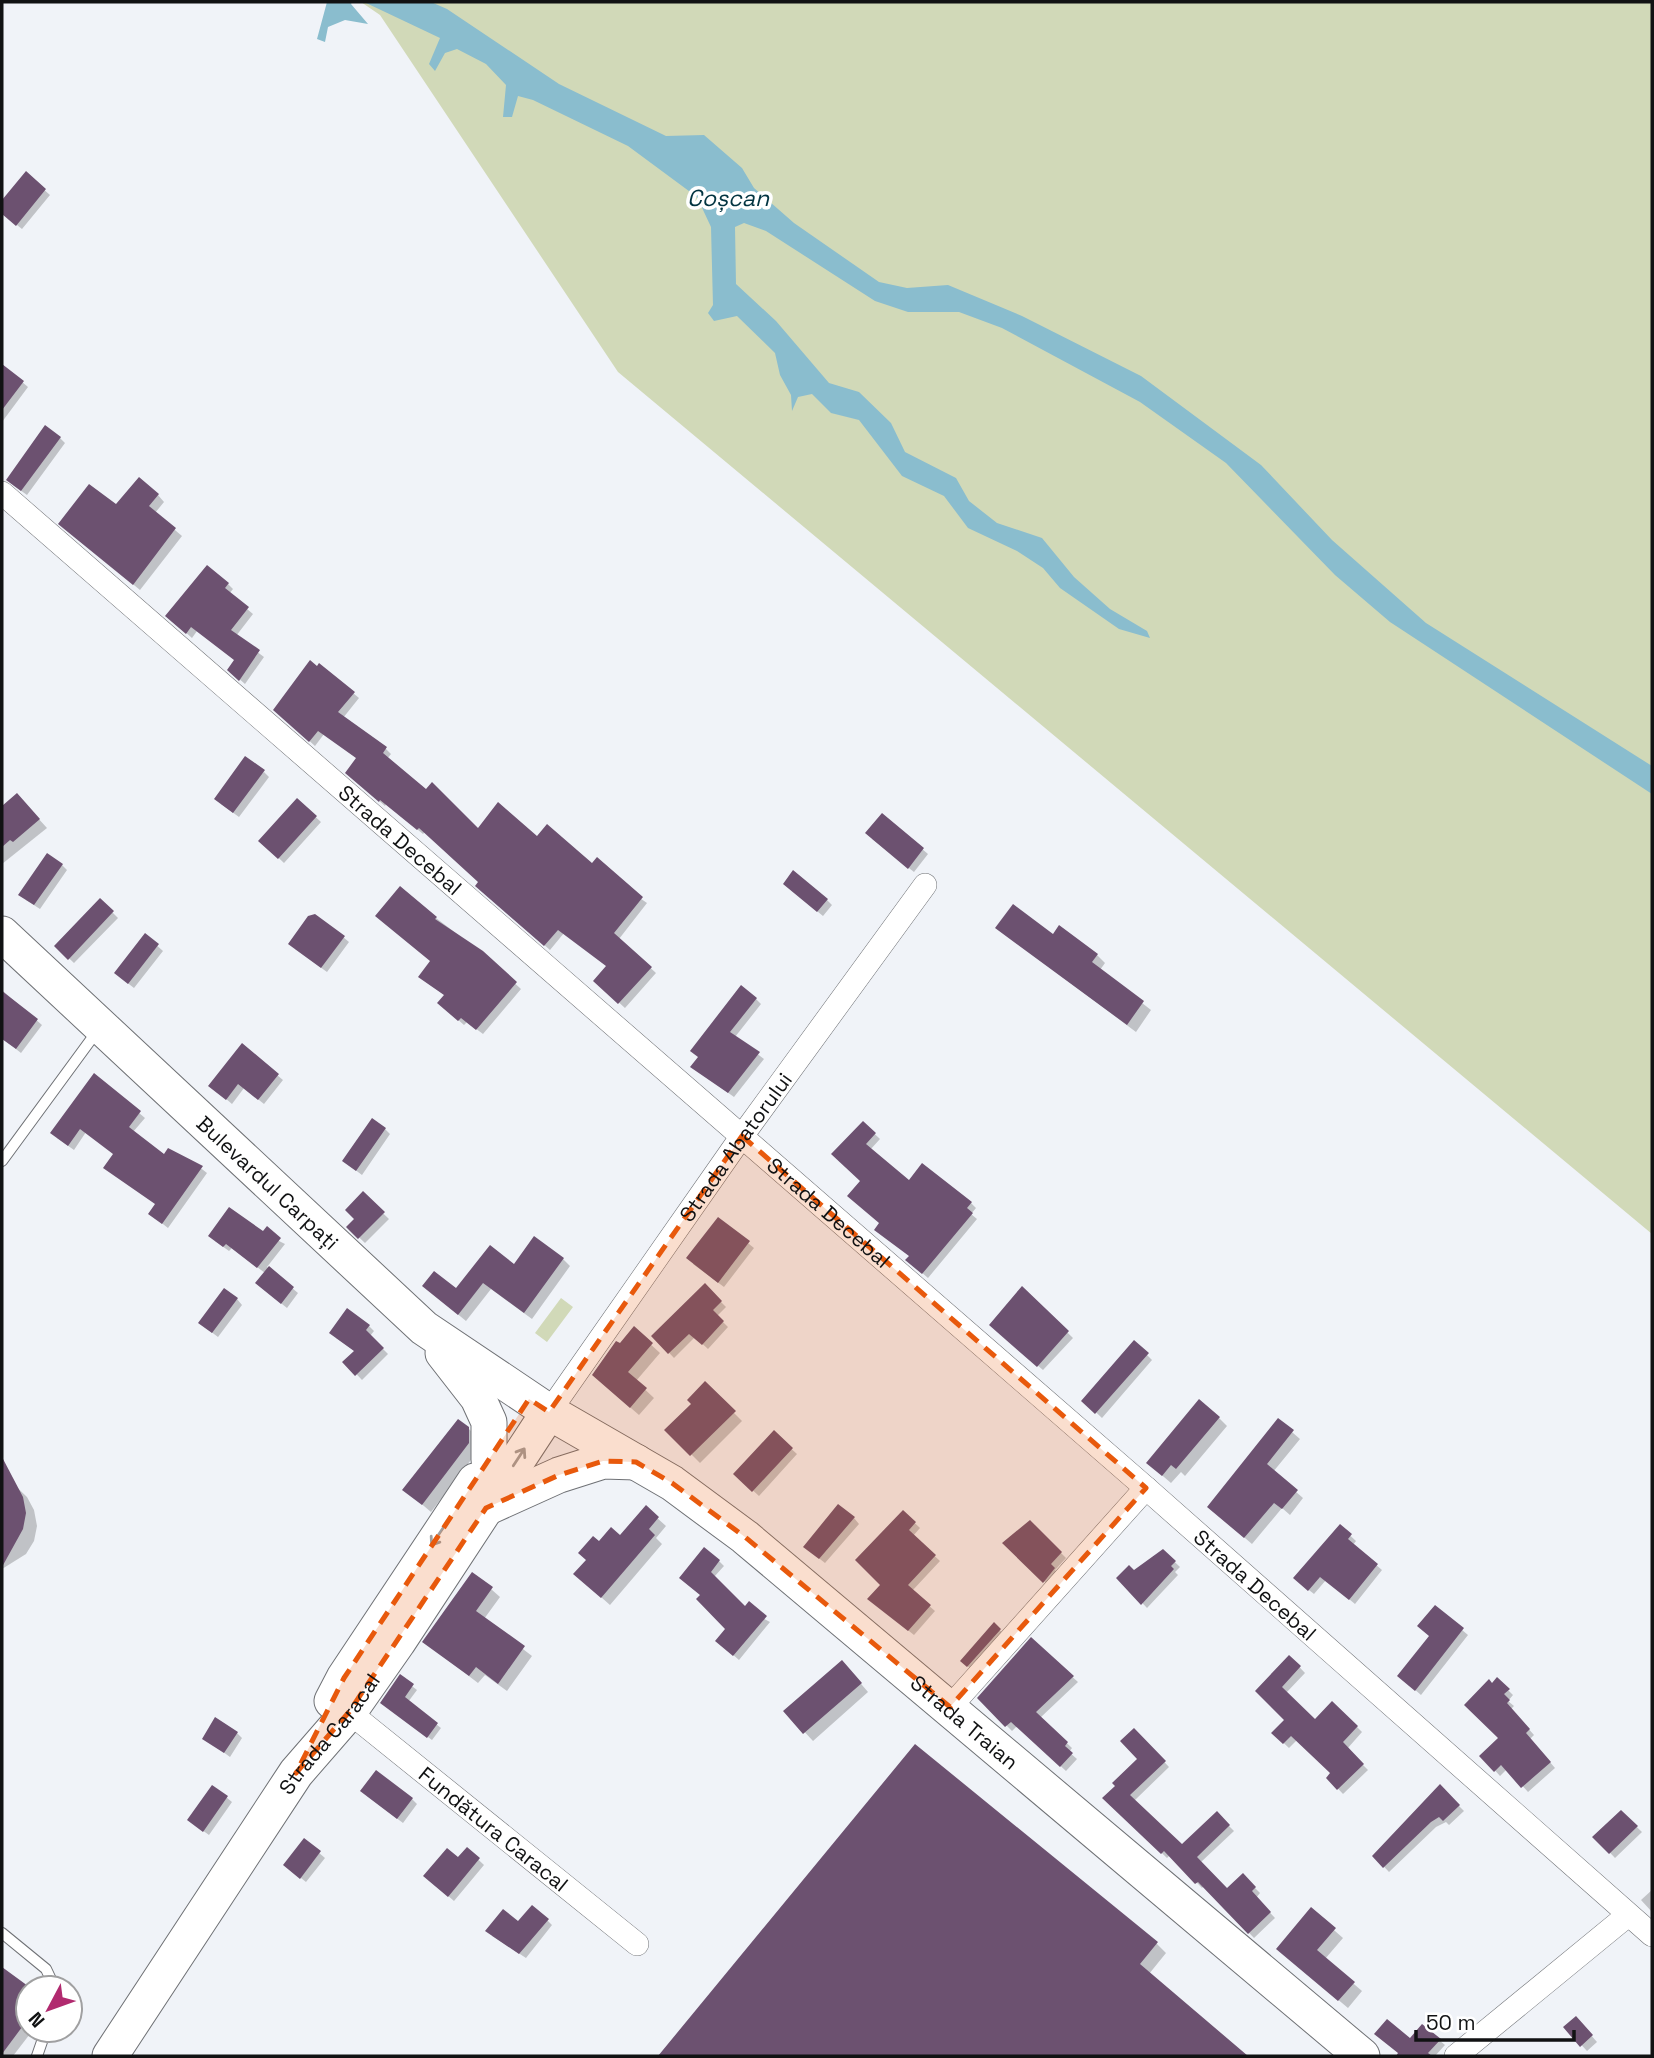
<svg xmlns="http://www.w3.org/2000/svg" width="1654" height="2058" viewBox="0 0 1654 2058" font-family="'Space Grotesk',sans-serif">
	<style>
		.green { fill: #d1d9b8 }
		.water { fill: #8abdce }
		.shadow { fill: #0003 }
		.building { fill: #6c5170 }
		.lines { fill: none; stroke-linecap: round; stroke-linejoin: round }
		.lane-casing { stroke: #6f7175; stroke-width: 12 }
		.street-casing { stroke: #6f7175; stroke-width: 24 }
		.primary-casing { stroke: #6f7175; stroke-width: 37 }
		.lane { stroke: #fff; stroke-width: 10 }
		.street { stroke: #fff; stroke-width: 23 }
		.primary { stroke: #fff; stroke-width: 35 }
		.oneway { stroke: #a0a0a1 }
		.marked { fill: #e8590c; fill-opacity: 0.2; stroke: #e8590c; stroke-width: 5; stroke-dasharray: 14 9; stroke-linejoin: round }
		.labels { text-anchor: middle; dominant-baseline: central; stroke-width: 7; stroke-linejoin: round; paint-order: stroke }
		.street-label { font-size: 21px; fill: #111213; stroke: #fff }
		.water-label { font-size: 23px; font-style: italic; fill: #023441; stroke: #fff }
	</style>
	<rect width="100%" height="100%" fill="#f0f3f8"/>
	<path class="green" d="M361,2H1652V1234L618,372L380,15Z
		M561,1298L573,1307L547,1342L535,1333Z"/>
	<path class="water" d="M327,2H352L351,4L368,24L345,20L328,27L325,42L317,39Z
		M364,2H431L447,9L559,84L666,136L704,135L742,168L754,188L794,223L879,282L907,288L948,285L1022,316L1141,376L1261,465L1332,540L1426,623L1652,766V794L1390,622L1335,575L1226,463L1140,402L1002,328L959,312H908L875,301L766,231L744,223L735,227L736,284L776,321L829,383L859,392L891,423L905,452L956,478L969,501L997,523L1042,538L1074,577L1110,609L1147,631L1150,638L1119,629L1060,588L1043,568L1017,551L968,528L944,496L902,476L859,420L831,413L812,394L798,397L792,411L791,395L780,375L775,353L737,316L714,321L708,313L713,305L711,227L697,197L628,146L533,100L518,96L512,117H503L506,85L486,64L457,49L445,53L435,71L429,64L440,38Z"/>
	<path class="shadow" d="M26,174L50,195L22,229L2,213V203Z
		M8,370L28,387L2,422V378Z
		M60,438L65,443L27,495L13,485Z
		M158,495L164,502L155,513L182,536L140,590L67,530L116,507Z
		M228,584L233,589L229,594L253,614L236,636L264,657L245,684L229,670L236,661L197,631L192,638L173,621Z
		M353,693L359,698L343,718L386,749L391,754L387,759L478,830L537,839L592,865L647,903L619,939L656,973L625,1008L595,981L608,967L564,933L550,950L483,891L480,883L425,832L423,834L386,804L385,806L353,778L358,759L324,734L315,746L281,715Z
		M264,772L269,777L239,817L221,804Z
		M17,795L47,828L2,864V808Z
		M297,800L321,822L284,863L261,841Z
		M882,815L928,854L914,872L872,839Z
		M62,865L67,870L40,909L26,900Z
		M790,889L827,900L832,905L823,916Z
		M100,900L118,918L74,963L56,946Z
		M436,918L482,953L521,989L483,1034L467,1022L464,1025L439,1003L446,996L426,982L432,961L383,921Z
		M997,928L1054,936L1097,955L1105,963L1100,970L1151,1010L1136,1032Z
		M145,935L163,951L134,988L121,978Z
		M343,937L349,942L327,972L295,949Z
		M3,991L42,1025L21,1053L2,1038Z
		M756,999L761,1004L735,1037L764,1059L734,1097L692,1067Z
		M94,1075L145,1118L133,1132L165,1156L186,1163L189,1159L207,1173L168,1228L150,1214L157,1205L115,1154L86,1132L74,1150L57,1138Z
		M277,1075L283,1080L264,1104L244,1088L232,1104L211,1086Z
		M863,1123L880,1139L870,1150L909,1182L971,1203L976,1208L971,1214L977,1219L928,1278L913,1265L910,1257L881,1223L862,1181Z
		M385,1129L390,1134L362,1175L350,1166Z
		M363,1194L389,1219L365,1243L348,1227L356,1219Z
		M718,1219L754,1248L724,1287L693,1264Z
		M263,1233L285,1244L267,1267L298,1293L287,1308L262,1288L265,1273L232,1248L229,1251L215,1241Z
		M563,1259L570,1266L532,1319L491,1289L466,1321L432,1293L457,1291L514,1267Z
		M705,1286L726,1307L717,1316L728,1327L708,1349L695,1337L674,1358L653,1336Z
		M1023,1289L1073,1338L1043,1370L997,1331Z
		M237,1299L242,1305L218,1337L206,1328Z
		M369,1326L374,1331L370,1336L388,1354L362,1380L345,1362L356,1352L336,1338Z
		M634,1329L660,1353L636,1381L654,1398L639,1415L602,1383Z
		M1134,1342L1152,1360L1102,1418L1083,1400Z
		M705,1384L742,1421L700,1463L667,1430L693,1404Z
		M1219,1418L1227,1426L1185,1476L1181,1472L1171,1483L1157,1471Z
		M1278,1420L1300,1439L1273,1472L1303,1498L1290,1515L1282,1508L1252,1544L1217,1514Z
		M468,1428L477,1437V1452L431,1512L404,1489Z
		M774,1433L797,1454L759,1496L735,1474Z
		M2,1473L27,1497L34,1510L37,1526L34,1541L26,1554L2,1569Z
		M646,1508L666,1526L656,1538L662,1544L610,1605L584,1582L588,1560L599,1543L620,1537Z
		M903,1512L920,1528L913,1536L940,1561L912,1591L935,1611L914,1635L875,1604Z
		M854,1518L859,1524L825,1563L811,1552Z
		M1030,1522L1066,1558L1055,1570L1059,1575L1049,1586L1004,1543Z
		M1340,1526L1356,1541L1353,1545L1382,1570L1355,1604L1326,1580L1314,1594L1300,1583Z
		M1163,1551L1180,1567L1175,1572L1178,1575L1147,1608L1119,1578L1134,1572Z
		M719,1561L724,1566L714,1577L745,1609L770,1622L739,1660L723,1646L728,1629L702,1596L686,1583Z
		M491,1589L500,1597L484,1619L532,1656L507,1691L485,1675L478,1683L424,1642Z
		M1435,1607L1468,1635L1421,1695L1405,1681L1431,1636Z
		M994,1625L1005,1635L973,1671L962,1661Z
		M1031,1640L1078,1682L1040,1718L1072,1748L1069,1752L1077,1759L1066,1771L1017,1726L1012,1731L979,1698Z
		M1290,1657L1305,1673L1286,1693L1315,1722L1333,1703L1362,1732L1347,1749L1368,1770L1343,1794L1328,1778L1333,1773L1297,1740L1289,1748L1273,1733L1286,1720L1257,1691Z
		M850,1671L868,1692L813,1741L786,1712Z
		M400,1677L417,1690L408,1702L441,1728L432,1740L386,1706Z
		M1498,1680L1513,1695L1508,1701L1514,1706L1511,1709L1534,1735L1530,1739L1555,1768L1528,1792L1507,1769L1500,1776L1482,1756L1501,1738L1492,1685Z
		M1134,1730L1169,1767L1134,1801L1182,1846L1217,1814L1234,1831L1200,1863L1227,1891L1243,1876L1260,1893L1256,1898L1275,1918L1254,1938L1204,1886L1202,1888L1170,1855L1167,1858L1105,1798L1140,1759Z
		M237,1733L242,1738L230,1757L204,1738Z
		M915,1746L1157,1944L1166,1953L1149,1974L1245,2056H660Z
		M1440,1787L1464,1811L1449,1825L1446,1822L1436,1827L1389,1872L1374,1856Z
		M367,1796L412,1799L417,1804L403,1823Z
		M226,1797L232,1802L209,1835L195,1825Z
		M1621,1812L1642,1832L1615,1858L1595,1837Z
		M304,1840L325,1858L306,1882L291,1870Z
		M467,1849L484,1865L454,1901L431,1881Z
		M1652,1890V1912L1641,1900Z
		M1311,1910L1343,1938L1325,1959L1362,1991L1348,2008L1287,1957Z
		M547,1920L552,1925L526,1958L492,1936L519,1924Z
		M2,1969L28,1988V2030H33L13,2056H2Z
		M1576,2018L1597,2042L1587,2051L1565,2027Z
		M1382,2039L1439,2040L1445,2045L1435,2056H1403Z"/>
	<path class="building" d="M26,171L46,189L16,226L2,214V200Z
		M2,364L24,381L2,410Z
		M45,425L61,437L21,491L6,480Z
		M139,477L159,494L149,506L176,528L133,585L58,524L89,484L116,504Z
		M207,565L229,583L225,588L249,607L231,630L260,650L239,681L227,670L234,660L191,627L186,634L165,616Z
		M310,660L317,666L319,663L355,692L338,712L387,747L383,753L426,789L432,782L478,828L498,802L537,836L547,824L592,863L597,857L643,897L614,933L652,967L618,1004L593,981L606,966L558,930L544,946L475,886L478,882L419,828L417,830L380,800L379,802L345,773L356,758L318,731L309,742L273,710Z
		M245,756L265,770L233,813L214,799Z
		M17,793L40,819L13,842L10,840L2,847V806Z
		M297,798L317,816L278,859L258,841Z
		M882,813L924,848L908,869L865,833Z
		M47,853L63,864L34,905L18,895Z
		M793,870L828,899L817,912L783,884Z
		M400,886L437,917L435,919L483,951L517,982L476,1030L461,1018L458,1021L437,1003L444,995L418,977L430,961L375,916Z
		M100,898L114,911L68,960L54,946Z
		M1013,904L1053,934L1059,925L1098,954L1092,962L1144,1001L1127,1025L995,928Z
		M315,914L345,936L321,968L288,944L308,916Z
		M145,933L159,944L128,984L114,973Z
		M741,985L757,998L730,1032L760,1052L728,1093L690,1067L698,1057L690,1051Z
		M2,991L38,1019L16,1049L2,1039Z
		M242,1043L279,1074L258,1100L238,1084L226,1100L208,1086Z
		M94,1073L141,1111L129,1127L164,1154L168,1148L203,1166L162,1224L148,1214L155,1204L103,1168L113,1154L80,1129L68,1146L50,1133Z
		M372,1118L386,1128L356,1171L342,1161Z
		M863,1121L876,1133L866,1144L909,1180L922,1163L972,1202L967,1208L973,1213L922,1274L905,1260L909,1256L874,1230L879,1223L847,1196L860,1181L831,1154Z
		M363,1191L385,1212L358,1239L346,1227L354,1219L345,1210Z
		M229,1207L263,1231L267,1226L281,1238L257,1268L226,1244L223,1247L208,1236Z
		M718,1217L750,1241L718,1283L686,1258Z
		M534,1236L564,1258L524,1313L483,1283L458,1315L422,1286L434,1271L456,1288L490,1245L514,1264Z
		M269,1266L294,1287L281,1304L255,1283Z
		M705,1283L722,1301L713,1310L724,1321L702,1345L689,1334L668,1354L651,1336Z
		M1022,1286L1069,1331L1037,1367L989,1325Z
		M224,1288L238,1298L212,1333L198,1323Z
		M347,1308L370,1325L366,1330L384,1348L355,1376L342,1362L354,1351L329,1333Z
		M634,1326L653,1343L628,1372L647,1388L630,1408L592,1375L616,1341L620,1343Z
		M1134,1340L1149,1353L1095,1414L1081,1401Z
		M705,1381L736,1411L690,1456L664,1430L691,1404L687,1400Z
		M1199,1399L1220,1417L1176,1469L1171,1465L1162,1476L1146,1463Z
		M1278,1418L1294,1430L1267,1464L1298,1490L1282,1509L1274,1503L1244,1538L1207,1507Z
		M458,1419L469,1427V1443L422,1505L402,1490Z
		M774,1430L793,1448L752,1492L733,1474Z
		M2,1457L23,1497L26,1513L23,1529L2,1567Z
		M838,1504L855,1517L819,1559L803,1547Z
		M646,1505L659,1517L649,1529L655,1535L601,1598L573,1574L586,1560L578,1553L593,1536L599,1541L611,1527L620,1535Z
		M903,1510L916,1522L909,1530L936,1555L908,1585L931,1605L908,1631L867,1599L880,1585L855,1560Z
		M1030,1520L1062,1552L1051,1564L1055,1568L1043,1583L1002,1543Z
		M1340,1524L1352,1534L1348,1539L1378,1564L1349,1600L1320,1577L1308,1591L1293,1578Z
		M704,1547L720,1560L711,1572L745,1606L749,1601L767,1616L733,1656L715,1641L725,1629L696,1599L700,1595L679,1578Z
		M1163,1549L1176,1561L1171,1566L1174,1569L1141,1605L1116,1578L1129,1565L1134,1570Z
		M472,1572L493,1587L476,1611L525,1646L498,1684L476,1667L469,1676L422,1642Z
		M1435,1605L1464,1628L1415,1691L1397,1676L1429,1636L1417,1626Z
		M994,1622L1001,1629L967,1667L960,1661Z
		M1031,1637L1074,1676L1036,1712L1068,1742L1065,1746L1073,1753L1060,1767L1011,1722L1005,1727L977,1698Z
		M1289,1655L1301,1666L1282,1687L1315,1719L1332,1701L1358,1726L1343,1742L1364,1764L1337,1790L1326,1778L1330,1773L1291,1736L1283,1744L1271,1733L1284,1720L1255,1691Z
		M842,1660L862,1683L803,1734L783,1711Z
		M400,1674L414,1684L405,1697L438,1723L427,1738L380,1703Z
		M1497,1677L1510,1689L1504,1694L1510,1700L1507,1703L1530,1729L1526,1733L1551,1762L1521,1788L1501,1765L1494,1772L1479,1756L1498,1738L1464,1705L1489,1679L1492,1683Z
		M215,1717L238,1732L224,1753L202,1739Z
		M1134,1728L1166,1761L1130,1795L1182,1844L1217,1811L1230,1825L1197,1857L1227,1888L1243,1873L1256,1887L1252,1891L1271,1912L1248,1934L1198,1882L1195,1884L1164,1851L1161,1854L1102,1798L1115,1786L1112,1783L1137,1759L1120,1741Z
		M915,1744L1158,1942L1140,1964L1248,2056H658Z
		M376,1770L413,1798L397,1819L360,1791Z
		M1440,1784L1460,1805L1443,1821L1439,1817L1431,1822L1383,1868L1372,1856Z
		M212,1785L228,1796L203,1832L187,1820Z
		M1621,1810L1638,1826L1609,1854L1592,1837Z
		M304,1838L321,1851L300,1879L283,1865Z
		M467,1847L480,1858L448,1897L423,1876L447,1848L458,1857Z
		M532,1905L549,1919L519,1954L485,1931L503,1909L518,1921Z
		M1311,1907L1336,1928L1317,1950L1355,1982L1338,2001L1276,1949Z
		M2,1967L28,1986V2019L2,2054Z
		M1576,2016L1593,2035L1580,2047L1563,2027Z
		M1387,2019L1410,2038L1422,2024L1441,2039L1428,2053L1432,2056H1396L1398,2053L1374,2034Z"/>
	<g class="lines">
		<defs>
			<path id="lane" d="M2,1161L98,1030
				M2,1933L46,1969L55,1988
				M37,2056L46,2030"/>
			<g id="street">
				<path id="s1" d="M2,493L1146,1488L1652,1935"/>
				<path id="s2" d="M549,1412L742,1136L925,885"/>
				<path d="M950,1707L1146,1488"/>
				<path id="s3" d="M349,1712L637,1944"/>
				<path d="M1456,2056L1628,1915"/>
			</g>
			<g id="primary">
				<path id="s4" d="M2,934L424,1328L549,1412L672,1483L745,1537L1362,2056"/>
				<path d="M443,1353L478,1398L489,1422V1460"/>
				<path d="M486,1508L559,1475L603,1461L636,1462"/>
				<path d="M332,1701L344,1678L475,1481"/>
				<path id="s5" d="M110,2056L296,1773L349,1712L398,1642L549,1412"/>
			</g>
		</defs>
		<use href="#lane" class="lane-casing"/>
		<use href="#street" class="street-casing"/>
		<use href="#primary" class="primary-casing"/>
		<use href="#lane" class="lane"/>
		<use href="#street" class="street"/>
		<use href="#primary" class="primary"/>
	</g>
	<defs><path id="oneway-shaft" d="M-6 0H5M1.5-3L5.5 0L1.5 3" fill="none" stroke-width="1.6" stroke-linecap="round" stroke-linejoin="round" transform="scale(1.75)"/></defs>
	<g class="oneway">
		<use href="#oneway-shaft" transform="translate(519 1457) rotate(-57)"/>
		<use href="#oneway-shaft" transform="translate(437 1537) rotate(124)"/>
	</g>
	<path class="marked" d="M742,1136L1146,1488L950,1707L745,1537L672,1483L636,1462L603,1461L559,1475L486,1508L349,1712L296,1773L344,1678L529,1399L549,1412Z"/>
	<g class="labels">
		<g class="street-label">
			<text stroke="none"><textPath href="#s1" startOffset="528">Strada Decebal</textPath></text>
			<text stroke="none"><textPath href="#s2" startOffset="324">Strada Abatorului</textPath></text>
			<text stroke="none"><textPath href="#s4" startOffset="364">Bulevardul Carpați</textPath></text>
			<text stroke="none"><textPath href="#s1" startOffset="1096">Strada Decebal</textPath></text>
			<text stroke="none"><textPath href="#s1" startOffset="1662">Strada Decebal</textPath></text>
			<text stroke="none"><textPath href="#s4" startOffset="1248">Strada Traian</textPath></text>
			<text stroke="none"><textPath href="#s5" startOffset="390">Strada Caracal</textPath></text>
			<text stroke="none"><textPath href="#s3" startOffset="186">Fundătura Caracal</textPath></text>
		</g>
		<g class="water-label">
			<text x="728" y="198">Coșcan</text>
		</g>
	</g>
	<rect width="1654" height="2058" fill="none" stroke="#111213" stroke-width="7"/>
	<g transform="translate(49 2009) rotate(229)"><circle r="33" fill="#ffffff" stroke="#a0a0a1" stroke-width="2"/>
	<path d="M0-5L12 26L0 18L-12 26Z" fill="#b12a6f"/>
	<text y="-10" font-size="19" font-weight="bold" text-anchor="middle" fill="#111213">N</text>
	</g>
	<path d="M1416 2030v10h158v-10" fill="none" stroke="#111213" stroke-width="3.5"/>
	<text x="1426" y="2030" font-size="21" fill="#111213" stroke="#ffffff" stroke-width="5" paint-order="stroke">50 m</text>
</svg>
